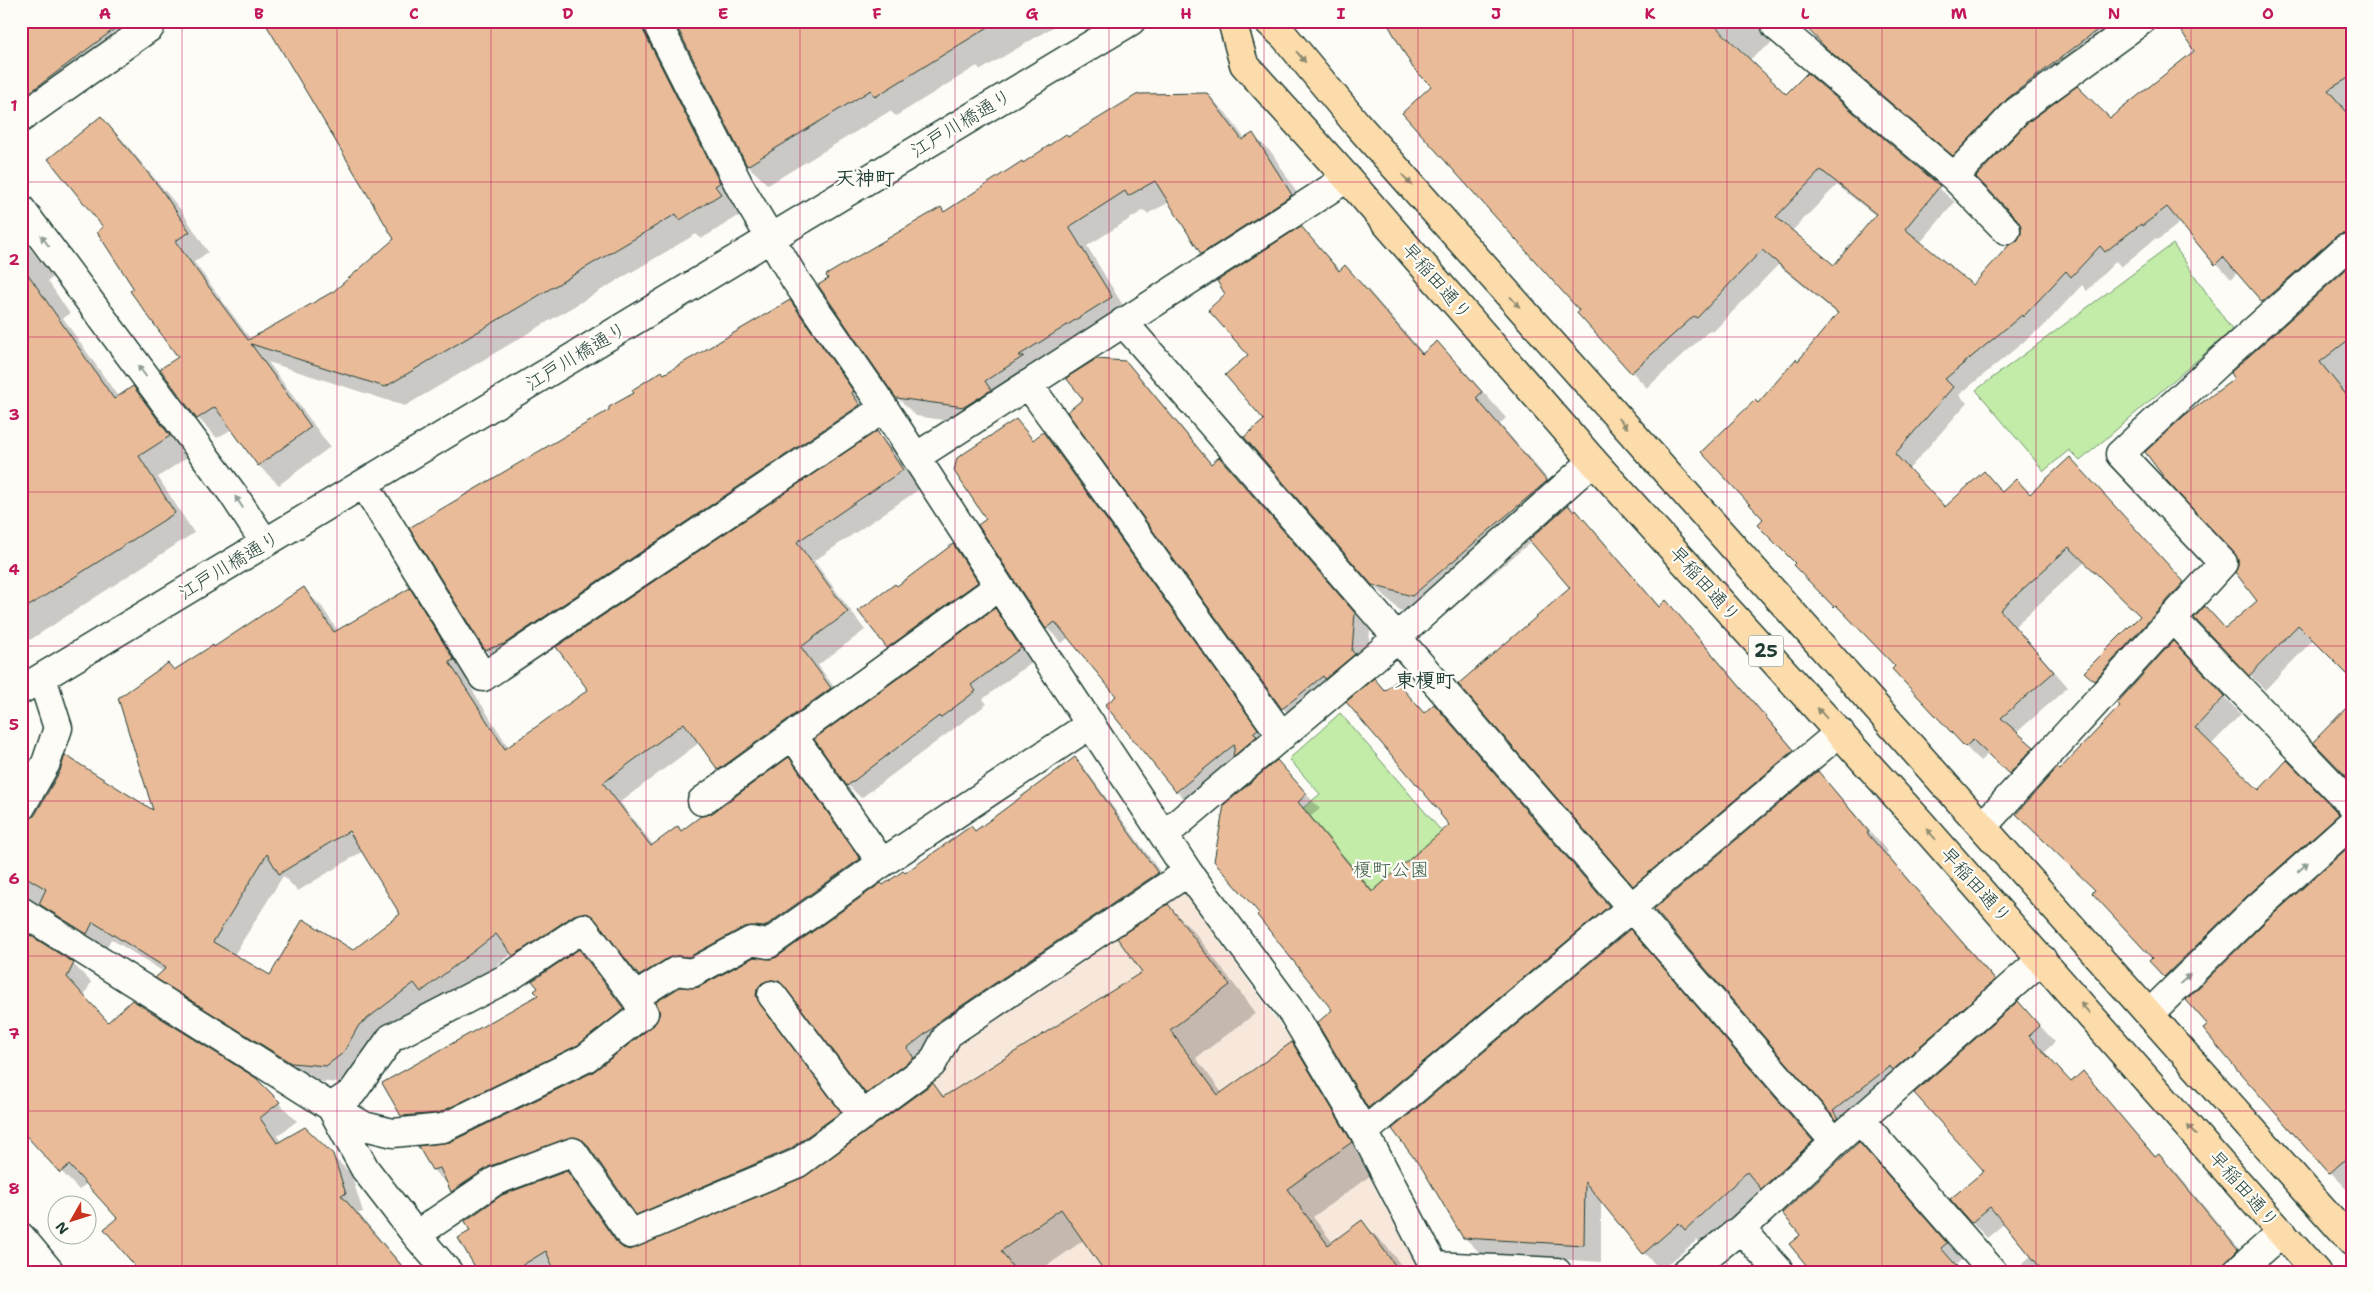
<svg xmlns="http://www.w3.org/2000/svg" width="2373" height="1293" viewBox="0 0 2373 1293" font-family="'Shantell Sans','Klee One',sans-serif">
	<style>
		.built { fill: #f7e8db }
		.green { fill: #c2eca8; stroke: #70946e }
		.shadow { fill: #0003; fill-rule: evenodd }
		.building { fill: #e9bb99; stroke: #1f3d34; fill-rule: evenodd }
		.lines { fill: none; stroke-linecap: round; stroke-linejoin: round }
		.minor-casing { stroke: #1f3d34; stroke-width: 31 }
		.major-casing { stroke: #1f3d34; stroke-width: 31 }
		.minor { stroke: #fdfcf7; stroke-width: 28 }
		.major { stroke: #fddcac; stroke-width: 28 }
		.oneway { fill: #8e8c70 }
		.oneway2 { fill: #8e9c96 }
		.grid { fill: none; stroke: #c2185b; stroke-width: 1; stroke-opacity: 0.55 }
		.labels { text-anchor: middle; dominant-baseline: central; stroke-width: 4.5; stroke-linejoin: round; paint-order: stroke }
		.shield { fill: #fdfcf7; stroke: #62766e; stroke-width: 1 }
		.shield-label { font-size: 18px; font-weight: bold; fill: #1f3d34 }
		.street-label { font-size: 19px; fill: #1f3d34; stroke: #fdfcf7 }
		.park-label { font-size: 19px; fill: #40604b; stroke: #fdfcf7 }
		.neighbourhood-label { font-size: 20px; font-weight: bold; fill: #1f3d34; stroke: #fdfcf7 }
		.neatline { fill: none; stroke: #c2185b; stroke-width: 2 }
		.grid-label { font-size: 16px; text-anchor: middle; font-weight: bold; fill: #c2185b }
	</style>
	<rect width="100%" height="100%" fill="#fdfcf7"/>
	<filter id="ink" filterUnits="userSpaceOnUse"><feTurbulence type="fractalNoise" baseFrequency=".02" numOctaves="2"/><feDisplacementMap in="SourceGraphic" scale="10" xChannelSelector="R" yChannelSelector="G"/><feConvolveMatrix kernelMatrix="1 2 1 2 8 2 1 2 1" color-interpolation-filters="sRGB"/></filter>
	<g filter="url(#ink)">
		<path class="built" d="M1184,892L1312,1069L1420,1272H634L613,1238L647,1233L795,1182L948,1061L955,1048Z"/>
		<path class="green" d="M2173,244L2232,330L2080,461L2069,450L2044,471L1976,390Z
			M1340,713L1480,876L1383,958L1278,829L1320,794L1289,759Z"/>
		<path class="shadow" d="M21,21H172L157,28L32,125L21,136Z
			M413,21H1063L981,70L977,66L896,116L890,111L768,185L748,166L677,25L669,27L739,203L734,206L740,215L701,239L696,234L405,406L268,362L330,447L279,485L259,466L232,429L217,438L198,418L180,358L135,289L105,228L101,118L121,138L181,210L208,252L194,262L251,340L335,292L395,239Z
			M1387,21H1798L1779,31L1776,40L1749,60L1786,96L1807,74L1955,202L1920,243L1973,287L2018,242L2110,119L2352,21V251L2278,317L2238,272L2231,279L2181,222L2158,240L2156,238L2121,267L2116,261L2087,291L2082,285L2039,331L2038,330L1959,395L1967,403L1909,469L1945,508L1984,473L2003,493L2031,495L2085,474L2198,598L2101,688L2086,672L2141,616L2085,562L2015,626L2068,687L2016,733L2048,763L2025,788L1988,754L1980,761L1965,746L1897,666L1795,565L1797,563L1765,519L1758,405L1799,363L1839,315L1778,265L1713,332L1710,330L1647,388L1578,313L1581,311ZM1837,185L1876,216L1834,266L1792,231Z
			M1801,21H2144L1969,170L1842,62Z
			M1207,94L1226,113L1245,139L1253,135L1272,153L1310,214L1220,272L1202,253L1170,202L1147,214L1144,210L1087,246L1130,317L983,426L916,416L897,397L941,208L945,212L1068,138Z
			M1301,228L1341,271L1345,267L1370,292L1424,354L1436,343L1462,368L1506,418L1500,424L1572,507L1570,508L1594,530L1660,607L1666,602L1684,620L1811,769L1652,903L1634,885L1572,588L1532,541L1438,621L1399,610L1373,584L1266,421L1249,355Z
			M21,237L53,277L48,281L70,314L63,318L119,398L133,388L153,408L189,456L158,477L194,533L30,640L21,633Z
			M2352,266V677L2314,639L2265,690L2250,675L2205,607L2226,629L2259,602L2237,572L2240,559L2236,379Z
			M790,302L804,315L866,405H863L873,419L500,663L486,650L610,411L664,375Z
			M1126,362L1141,378L1212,464L1219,458L1234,474L1370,630L1367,667L1298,724L1283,708L1069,412Z
			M1016,421L1034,440L1043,433L1058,448L1272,744L1191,806L1177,791L1118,697L1069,637L1062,643L1047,628L988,519Z
			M877,433L895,451L921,488L814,561L865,630L818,665L848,707L737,787L719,769L699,743L620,802L654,846L712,815L789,759L807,777L877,878L773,943L658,993L640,975L606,931L600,930L531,973L512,953L440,1009L431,1001L377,1043L345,1083L310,1081L175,995L157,978L164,972L111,939L105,951L25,921L24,933L73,964L91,982L84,996L109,1023L255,1079L297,1121L277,1136L281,1142L305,1129L351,1174L363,1212L358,1213L408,1272H141L119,1218L87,1183L79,1190L21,1129V772L25,770L42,788L24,823L156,813L175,671L214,648L304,589L322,607L338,631L410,590L428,608L471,679L466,680L509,748L590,691ZM363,851L402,914L353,952L270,976L234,955L283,876L298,891Z
			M953,545L968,560L992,597L903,662L888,647L897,588Z
			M995,610L1008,623L1033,661L983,699L987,704L861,798L848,785Z
			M2189,660L2241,714L2211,745L2259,792L2303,778L2352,828L2182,993L2151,961L2154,958L2096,891L2059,771Z
			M1374,680L1386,691L1396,683L1425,714L1434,706L1622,920L1383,1121L1369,1107L1319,1023L1334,1010L1261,913L1277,762L1320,809L1311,816L1374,892L1451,825Z
			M1075,758L1086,770L1169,884L951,1033L878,1104L867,1093L791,992L782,991L768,1010L771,1018L851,1124L648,1226L637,1214L593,1151L587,1148L501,1178L464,1203L452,1191L447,1181L445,1182L433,1170L450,1143L594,1073L700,988L778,958L884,887L975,832Z
			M1818,773L1837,793L1888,852L1886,854L2014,1000L1857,1139L1837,1119L1655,909Z
			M2352,846V1194L2293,1134L2205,1029Z
			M1168,906L1195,933L1256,1013L1196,1058L1223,1094L1292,1044L1319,1071L1378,1170L1313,1217L1333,1243L1362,1222L1389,1249L1406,1272H1107L1084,1240L1038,1272H479L567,1172L594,1200L630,1251L805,1178L932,1085L945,1097L1144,972Z
			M1630,931L1829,1158L1779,1205L1763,1189L1703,1246L1697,1240L1661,1270L1644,1253L1601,1200V1262L1481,1254L1464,1237Z
			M579,951L599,970L642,1029L422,1136L402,1116L539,995Z
			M2018,1002L2055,1042L2044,1052L2071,1083L2083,1073L2098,1089L2157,1158L2159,1156L2175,1171L2253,1266L2248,1272H2013L2032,1255L2005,1223L1987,1238L1972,1222L1986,1171Z
			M1859,1144L1962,1259L1956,1265L1962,1272H1810L1812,1270L1802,1235Z"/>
		<path class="building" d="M21,21H125L21,99Z
			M264,21H641L642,28L720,183L715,186L721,194L680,220L676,214L385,387L251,344L311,427L258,466L215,407L197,419L160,369L178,357L130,291L134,289L97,232L103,227L48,159L101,116L161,189L190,232L175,241L248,340L334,291L394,239Z
			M674,21H998L875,97L871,90L747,166Z
			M1386,21H1710L1786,94L1807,73L1940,186L1905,229L1973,285L2009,245L2017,241L2021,234V226L2017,219L1976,177L2027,123L2077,86L2110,118L2194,51L2175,21H2352V76L2328,90L2352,118V235L2342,234L2335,237L2262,302L2223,257L2215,265L2167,207L2142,226L2141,224L2105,252L2100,246L2071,277L2066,271L2023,317L2022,315L1945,379L1953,387L1895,454L1945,507L1984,471L2002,492L2016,479L2030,494L2070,457L2184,582L2094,681L2084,672L2140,616L2069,547L2000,610L2054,672L2001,718L2034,747L2009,774L1973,740L1965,747L1892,669L1895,666L1836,605L1834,607L1793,565L1795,563L1757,525L1763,519L1701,452L1755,400L1758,403L1796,359L1798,361L1838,313L1762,250L1697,318L1694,316L1631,373L1577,313L1579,310L1402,113L1431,86L1413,68ZM1821,170L1876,214L1834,265L1776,217Z
			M1800,21H2109L2008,98L1953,156L1825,47Z
			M1207,93L1242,140L1253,133L1292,195L1201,254L1155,181L1128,196L1125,191L1069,227L1112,297L1018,356H1024L985,381L991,390L964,407L896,398L818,285L828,279L826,275L941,207L944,212L1022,161L1023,163L1066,134L1068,137L1138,94Z
			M1301,226L1339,271L1345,265L1422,354L1437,341L1482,392L1476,398L1547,481L1412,596L1372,585L1244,437L1264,420L1225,375L1248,355L1208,310L1225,294L1217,281Z
			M21,264L114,399L133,386L170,436L139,456L175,513L21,611Z
			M2352,264V337L2320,362L2352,402V679L2298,625L2249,676L2194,618L2205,606L2225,628L2257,601L2235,572L2238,566V559L2166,480L2145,452L2185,415L2234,379L2230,373Z
			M790,300L854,392H851L860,405L504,644L485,650L409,528L609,410V407L634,393L632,390L662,371L664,374Z
			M1096,359L1126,361L1211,464L1219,457L1355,613L1352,651L1355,654L1325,679L1323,676L1282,709L1067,412L1083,399L1066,378Z
			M1016,419L1033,440L1043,432L1258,729L1253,733L1257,736L1233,757L1235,744L1176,792L1105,705L1116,696L1055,622L1046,629L978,525L986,519L954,471L957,458Z
			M877,431L903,470L797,542L848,612L801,647L831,688L718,770L684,723L603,783L651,846L678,826L681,831L701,816L711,814L789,757L860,859L764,927L754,926L744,927L689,957L677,956L668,958L639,976L595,919L589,914L581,913L574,915L513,956L496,934L421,992L414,983L359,1025L343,1053L326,1066L291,1063L155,978L166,968L93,922L87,934L39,904L46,889L21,874V823L29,820L35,815L60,771L65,755L153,810L118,698L168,663L174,670L213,645L214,647L304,587L334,632L410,588L454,660L449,662L505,749L588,690L556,647ZM349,831L400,914L353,950L303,919L270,975L213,942L267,854L279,874Z
			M1568,505L1574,512L1576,510L1659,607L1666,600L1794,750L1633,886L1458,684L1570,588L1529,540Z
			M953,544L978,582L887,648L858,611L895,584L897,586Z
			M995,608L1021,648L971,685L976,691L940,718L939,716L847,786L814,739Z
			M2173,641L2225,696L2195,728L2259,790L2287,760L2339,814L2246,897L2164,977L2149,961L2152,958L2092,893L2095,890L2016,814L2057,768L2059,770L2120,706L2117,703Z
			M1374,678L1385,691L1396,681L1424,713L1434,704L1609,906L1368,1108L1317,1023L1332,1010L1257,915L1259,913L1214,861L1224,805L1277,760L1307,794L1298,802L1372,892L1449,825L1440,814L1441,813L1346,702Z
			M2352,702V782L2313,742Z
			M1075,757L1158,873L939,1021L933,1028L907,1048L914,1058L866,1094L784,986L779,981L771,980L762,983L757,989L756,996L760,1004L841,1112L790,1149L636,1215L586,1143L575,1137L490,1166L451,1192L440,1168L432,1170L418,1146L450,1142L593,1072L654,1025L660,1013L656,1002L680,987H699L754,957L771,959L777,957L881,883L883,885L903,871L905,873L971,826L975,831Z
			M1818,771L1869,832L1867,833L1995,980L1893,1070L1890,1066L1833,1111L1839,1118L1836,1120L1654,909Z
			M2352,844V1153L2329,1174L2233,1065L2203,1029L2208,1025L2186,1000L2267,920Z
			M1168,904L1230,985L1170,1030L1218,1095L1292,1042L1352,1142L1287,1189L1328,1245L1362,1220L1400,1272H1105L1061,1209L1001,1251L1016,1272H555L546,1251L511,1272H478L458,1238L470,1231L465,1221L502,1195L567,1171L617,1243L623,1248L630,1250L804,1177L933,1083L943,1097L1142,972L1117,938Z
			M1630,929L1813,1141L1761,1189L1747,1172L1685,1230L1679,1223L1643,1254L1585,1182L1584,1245L1463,1238L1423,1170L1392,1129Z
			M25,932L74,963L67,977L108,1022L132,1000L256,1078L280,1102L260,1118L277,1143L305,1127L333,1154L346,1194L341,1195L407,1272H140L104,1229L117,1218L69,1165L60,1173L21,1130V941Z
			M579,949L624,1009L578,1045L439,1113L401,1116L382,1083L538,995L534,991L538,988L532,981Z
			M2018,1001L2040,1026L2029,1036L2071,1082L2083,1071L2155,1157L2159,1154L2238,1250L2216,1272H2044L1990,1207L1971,1223L1950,1199L1984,1171L1914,1093Z
			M1859,1142L1947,1243L1941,1248L1962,1272H1812L1789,1244L1800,1235L1782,1213Z"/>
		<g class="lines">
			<defs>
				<path id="minor" d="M656,21L740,187L796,281L884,408L999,586L1188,872L1294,1015L1364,1132L1434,1266L1557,1272
					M1776,26L1954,177L2017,111L2141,21
					M21,118L150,27L146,21
					M1954,177L2006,230
					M21,209L233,494L265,543
					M1123,322L1835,1142
					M1028,384L1282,736
					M916,457L1347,178
					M364,484L483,677L884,408
					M2172,618L2352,805
					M21,690L1131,21
					M793,736L882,863
					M702,801L999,586
					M21,807L46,763L58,728L42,678
					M1983,826L2223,563L2120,454L2220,361L2345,249
					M1164,835L1374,658L1593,461
					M21,911L331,1107L365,1169L416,1235L448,1272
					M583,928L635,997L644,1013L586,1058L443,1128L393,1133L364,1126L331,1107L352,1093L391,1038L509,977Z
					M772,995L863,1116
					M635,997L676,971L692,973L751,941L768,944L882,863L1091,724
					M2150,1013L2256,909L2352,823
					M1861,1121L1993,1272
					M1364,1132L1840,732
					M1741,1229L1780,1272
					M416,1235L495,1181L573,1152L630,1234L798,1163L932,1064L948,1034L1188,872
					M21,1237L50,1272
					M1686,1272L1741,1229L1835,1142L2042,959
					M2237,1272L2282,1232"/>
				<path id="major" d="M1232,21L1244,64L1347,178L1593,461L1919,821L2316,1272
					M1268,21L1285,37L1356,123L2352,1242"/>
			</defs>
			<use href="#minor" class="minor-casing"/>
			<use href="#major" class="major-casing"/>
			<use href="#minor" class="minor"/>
			<use href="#major" class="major"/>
		</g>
		<defs><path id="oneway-solid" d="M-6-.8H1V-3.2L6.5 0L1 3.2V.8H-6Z" transform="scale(1.25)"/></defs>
		<g class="oneway">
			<use href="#oneway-solid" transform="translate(1301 57) rotate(50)"/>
			<use href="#oneway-solid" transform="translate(1407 180) rotate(48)"/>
			<use href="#oneway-solid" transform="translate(1515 302) rotate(48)"/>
			<use href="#oneway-solid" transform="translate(1623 423) rotate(48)"/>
			<use href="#oneway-solid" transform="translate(1822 713) rotate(-132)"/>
			<use href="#oneway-solid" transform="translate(1931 834) rotate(-132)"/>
			<use href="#oneway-solid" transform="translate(2085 1008) rotate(-131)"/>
			<use href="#oneway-solid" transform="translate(2192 1130) rotate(-131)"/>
		</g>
		<g class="oneway2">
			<use href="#oneway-solid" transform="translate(45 241) rotate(-127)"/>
			<use href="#oneway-solid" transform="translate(142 371) rotate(-127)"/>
			<use href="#oneway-solid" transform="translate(239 502) rotate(-123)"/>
			<use href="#oneway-solid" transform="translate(2303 867) rotate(-42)"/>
			<use href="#oneway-solid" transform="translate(2185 979) rotate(-44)"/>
		</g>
	</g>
	<path class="grid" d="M182,21V1272M337,21V1272M491,21V1272M646,21V1272M800,21V1272M955,21V1272M1109,21V1272M1264,21V1272M1418,21V1272M1573,21V1272M1727,21V1272M1882,21V1272M2036,21V1272M2191,21V1272M21,182H2352M21,337H2352M21,492H2352M21,646H2352M21,801H2352M21,956H2352M21,1111H2352"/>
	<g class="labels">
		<rect class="shield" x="1748.5" y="635.5" width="35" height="31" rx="4"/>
		<g class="shield-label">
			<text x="1766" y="651">25</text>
		</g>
		<g class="street-label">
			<text transform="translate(961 123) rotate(-31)">江戸川橋通り</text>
			<text transform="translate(1437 281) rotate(49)">早稲田通り</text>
			<text transform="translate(576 356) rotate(-31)">江戸川橋通り</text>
			<text transform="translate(229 565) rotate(-31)">江戸川橋通り</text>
			<text transform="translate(1705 584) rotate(48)">早稲田通り</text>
			<text transform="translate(1976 885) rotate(48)">早稲田通り</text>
			<text transform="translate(2244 1189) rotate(49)">早稲田通り</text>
		</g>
		<g class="park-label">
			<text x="1391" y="869">榎町公園</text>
		</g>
		<g class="neighbourhood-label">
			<text x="865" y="178">天神町</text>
			<text x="1425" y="680">東榎町</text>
		</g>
	</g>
	<rect width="2373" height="1293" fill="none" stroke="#fdfcf7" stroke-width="55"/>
	<g transform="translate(72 1220) rotate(231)"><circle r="24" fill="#fdfcf7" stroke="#a4b0a9"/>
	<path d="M0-4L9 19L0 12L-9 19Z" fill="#c8321e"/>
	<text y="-8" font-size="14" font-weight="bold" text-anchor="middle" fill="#1f3d34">N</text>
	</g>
	<rect x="28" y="28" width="2318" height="1238" class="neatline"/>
	<g class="grid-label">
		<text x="105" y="19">A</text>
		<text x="259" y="19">B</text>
		<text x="414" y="19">C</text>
		<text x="568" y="19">D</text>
		<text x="723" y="19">E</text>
		<text x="877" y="19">F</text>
		<text x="1032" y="19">G</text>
		<text x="1186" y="19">H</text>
		<text x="1341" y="19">I</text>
		<text x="1496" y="19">J</text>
		<text x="1650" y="19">K</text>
		<text x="1805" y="19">L</text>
		<text x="1959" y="19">M</text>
		<text x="2114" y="19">N</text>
		<text x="2268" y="19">O</text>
		<text x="14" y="111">1</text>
		<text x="14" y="265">2</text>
		<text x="14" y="420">3</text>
		<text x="14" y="575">4</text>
		<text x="14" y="730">5</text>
		<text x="14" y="884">6</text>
		<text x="14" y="1039">7</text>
		<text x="14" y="1194">8</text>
	</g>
</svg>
